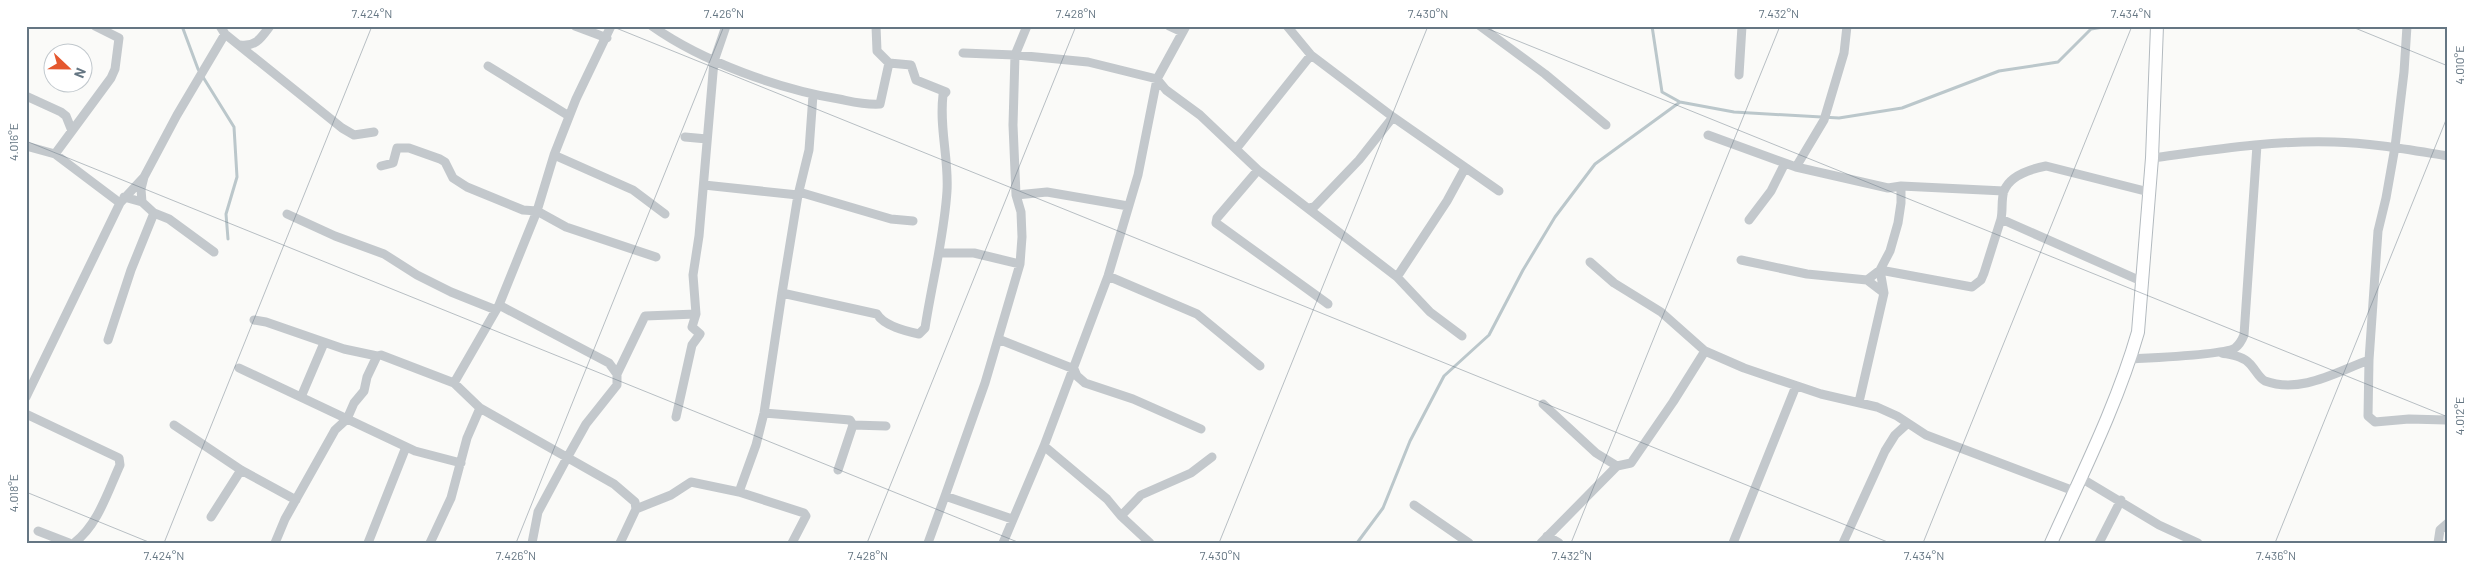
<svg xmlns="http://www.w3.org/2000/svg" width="2474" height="569" viewBox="0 0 2474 569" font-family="Barlow,sans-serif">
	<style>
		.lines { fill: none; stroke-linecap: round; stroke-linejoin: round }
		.stream { stroke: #bbc7cb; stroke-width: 3 }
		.secondary-casing { stroke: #b3babf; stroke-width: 14 }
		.street { stroke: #c3c8cc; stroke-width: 9 }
		.secondary { stroke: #fff; stroke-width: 12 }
		.ticks { fill: none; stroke: #657683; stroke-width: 1; stroke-opacity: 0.45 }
		.neatline { fill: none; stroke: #657683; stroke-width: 2 }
		.ticks-label { font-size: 12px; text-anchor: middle; fill: #657683 }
	</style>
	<rect width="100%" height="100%" fill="#fafaf8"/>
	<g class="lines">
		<path class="stream" d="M182,26L198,69L234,127L237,177L226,214L228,239
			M1652,26L1662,92L1680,102
			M1357,543L1383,508L1410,441L1444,376L1489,335L1523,270L1555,217L1595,164L1680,102L1734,112L1839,118L1902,108L1999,71L2058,62L2091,29L2110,26"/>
		<defs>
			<path id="secondary" d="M2051,543C2082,474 2117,405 2138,332L2152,158L2157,26"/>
		</defs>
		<use href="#secondary" class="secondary-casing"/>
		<path class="street" d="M220,26L225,34L342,128L354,135L374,132
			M575,26L607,38
			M652,26C703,62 779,89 839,99C854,102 865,105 880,104L889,63
			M1169,26L1182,32
			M1287,26L1311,55L1393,117L1499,191
			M1480,26L1545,74L1606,125
			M2407,26L2404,72L2395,147L2386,198L2378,231L2369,360L2368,416L2375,422L2409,419L2446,420
			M240,45C256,47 261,38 270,26
			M963,53L1015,55L1088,62L1157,79L1166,90L1200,115L1258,170L1397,277L1430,312L1462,336
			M488,66L569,116
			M1739,75L1742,26
			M26,96L61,112L66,116L72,131
			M1708,135L1796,167L1888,188L1901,186L2004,191
			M685,137L707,139
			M26,146L55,154L120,203
			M1236,149L1311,55
			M55,154L111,78L115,69L119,38L95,26
			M554,155L633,190L665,214
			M2152,158C2212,150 2273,140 2334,142C2372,143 2410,150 2448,156
			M381,166L393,163L397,148H409L440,159L445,162L453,178L467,187L523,210L537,211L566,227L656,257
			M1796,167L1824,120L1844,53L1847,26
			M1258,170L1217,218L1216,223L1328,304
			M704,185L798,195
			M799,192L891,219L913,221
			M1016,195L1047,192L1128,206
			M124,197L142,202L154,213L169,219L214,252
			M142,202L141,189L144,177L177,115L225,34
			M1309,208L1314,207L1359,160L1393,117
			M287,214L335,236L384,254L417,275L451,292L496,310
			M1749,220L1771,191L1785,163
			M940,253H974L1020,264
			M1741,260L1807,274L1867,280L1880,270L1972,287L1981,280L1984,273L2001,219
			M1590,262L1614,283L1661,312L1705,351L1744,368L1821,394L1877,407L1897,416L1926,435L2074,491
			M1108,276L1197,314L1260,366
			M1397,277L1447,201L1465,168
			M1867,280L1884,293
			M2141,281L2001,219C2003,210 2001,199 2004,191C2010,175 2031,169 2046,166L2149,192
			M782,293L877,314C884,326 905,331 919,334L925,328C932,282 944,238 947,191C949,159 939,128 943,95L946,92L916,80L911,65L889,63L877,51L876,26
			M499,305L609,363L617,374V385L586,424L567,458L538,512L532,543
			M254,320L266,322L344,349L377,356
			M998,339L1074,369L1077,376L1085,383L1133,399L1201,429
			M108,340L131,270L154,213
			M2222,353C2231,355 2243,356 2250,364C2255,369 2259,378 2265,381C2301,394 2336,372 2369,360
			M2130,359C2148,358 2224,355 2235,348C2239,345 2242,340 2244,335L2257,145
			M239,368L415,451L461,463
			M617,374L645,316L696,314
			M454,383L499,305L537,211L554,155L576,99L611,26
			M26,397L120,203L144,177
			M301,397L324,343
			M1859,402L1884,293L1880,270L1890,251L1898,223L1901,203V186
			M1543,404L1596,453L1617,466
			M764,413L850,420L853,425L838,470
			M26,414L119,458L120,465C108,491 98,525 74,543
			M676,417L692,345L700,334L692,327L696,314L693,275L699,236L714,61L726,26
			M174,425L241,470L296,500
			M853,425L886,426
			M1044,446L1107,499L1121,516L1150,543
			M2081,478L2159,525L2198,543
			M945,496L985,383L1020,264L1022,237L1021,212L1016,195L1013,125L1015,55L1027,26
			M1414,505L1469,543
			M636,509L671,495L691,482L739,492
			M1121,516L1141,495L1191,473L1212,457
			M211,517L241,470
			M38,531L69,543
			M1547,536L1559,543
			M275,543L285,519L335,430L347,419L354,403L364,391L367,377L377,356L381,355L454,383L480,408L614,484L635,502L636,509L620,543
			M368,543L406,447
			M430,543L451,498L467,438L480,408
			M792,543L806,516L804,513L739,492L756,445L764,413L782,293L798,195L809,150L813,95
			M928,543L945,496L1012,519
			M1003,543L1044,446L1108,276L1138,175L1157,79L1186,26
			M1541,543L1617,466L1631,463L1673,402L1705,351
			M1733,543L1796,386
			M1843,543L1885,451L1895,435L1907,424
			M2099,543L2121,500
			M2438,543L2440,530L2448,523"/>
		<use href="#secondary" class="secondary"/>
	</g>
	<path class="ticks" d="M611,26L1890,543M1481,26L2448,417M2350,26L2448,66M26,141L1020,543M26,492L151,543M164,543L372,26M516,543L724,26M867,543L1076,26M1219,543L1428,26M1571,543L1780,26M1923,543L2132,26M2275,543L2448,115"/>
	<rect width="2474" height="569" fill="none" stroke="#ffffff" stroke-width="55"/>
	<g transform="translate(68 68) rotate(112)"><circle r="24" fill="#ffffff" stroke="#c1c8cd"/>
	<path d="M0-4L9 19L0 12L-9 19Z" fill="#e4572e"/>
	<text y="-8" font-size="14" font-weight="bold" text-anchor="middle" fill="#657683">N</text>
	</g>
	<rect x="28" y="28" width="2418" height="514" class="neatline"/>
	<g class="ticks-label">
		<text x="372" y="18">7.424°N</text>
		<text x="724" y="18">7.426°N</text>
		<text x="1076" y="18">7.428°N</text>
		<text x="1428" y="18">7.430°N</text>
		<text x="1779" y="18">7.432°N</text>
		<text x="2131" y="18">7.434°N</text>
		<text transform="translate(2460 65) rotate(-90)" y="4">4.010°E</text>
		<text transform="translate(14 142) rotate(-90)" y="4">4.016°E</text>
		<text transform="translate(2460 416) rotate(-90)" y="4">4.012°E</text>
		<text transform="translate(14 493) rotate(-90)" y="4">4.018°E</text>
		<text x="164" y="560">7.424°N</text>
		<text x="516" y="560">7.426°N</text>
		<text x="868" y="560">7.428°N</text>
		<text x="1220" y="560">7.430°N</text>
		<text x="1572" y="560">7.432°N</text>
		<text x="1924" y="560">7.434°N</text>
		<text x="2276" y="560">7.436°N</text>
	</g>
</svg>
